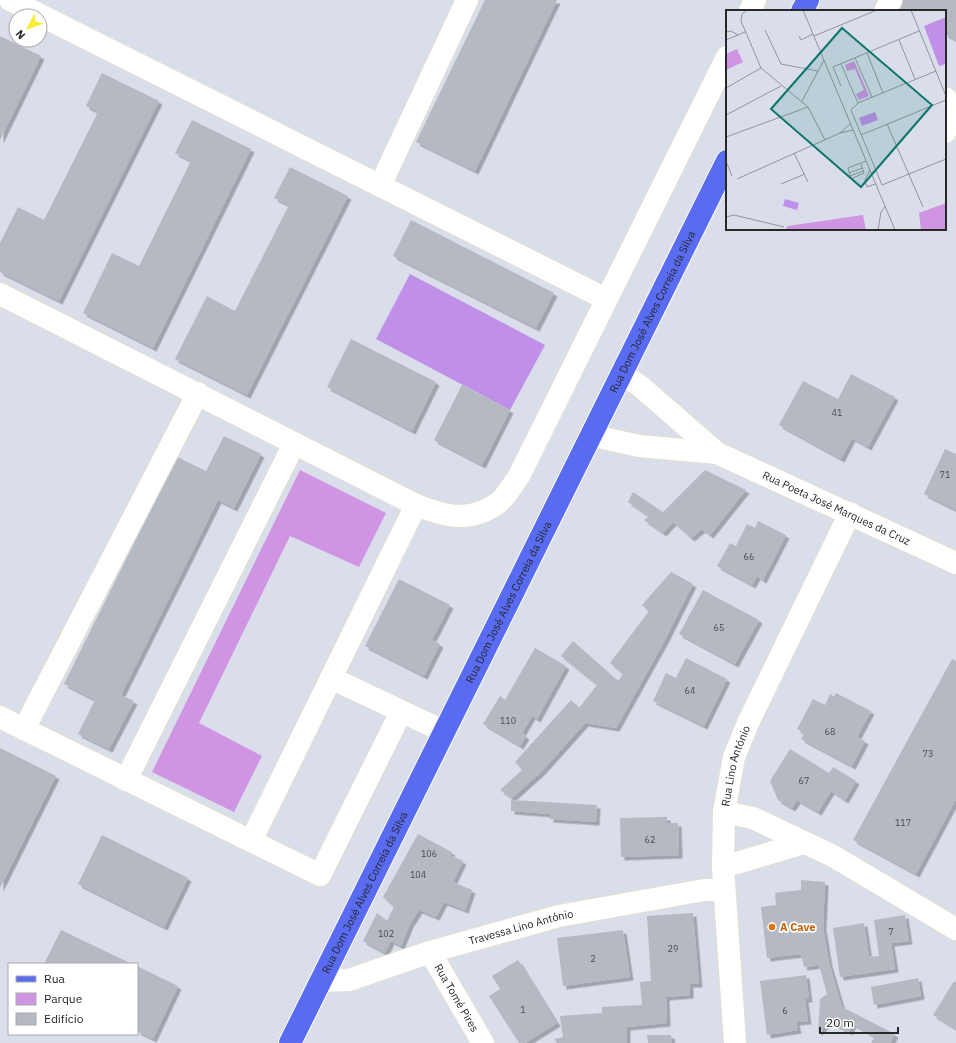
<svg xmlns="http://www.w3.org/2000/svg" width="956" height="1043" viewBox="0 0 956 1043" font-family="'IBM Plex Sans',sans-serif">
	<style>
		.green { fill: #d095e2 }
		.pitch { fill: #c090e9 }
		.building { fill: #b5b9c2; filter: url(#shadow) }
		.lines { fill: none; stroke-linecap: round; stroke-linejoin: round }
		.minor-casing { stroke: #e1e0ce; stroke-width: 24 }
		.major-casing { stroke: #fff; stroke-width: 24 }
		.minor { stroke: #fff; stroke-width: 22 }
		.major { stroke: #596bf0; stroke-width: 22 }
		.food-dot { fill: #e8710a; stroke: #fff; stroke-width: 1.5 }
		.labels { text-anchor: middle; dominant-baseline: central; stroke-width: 3.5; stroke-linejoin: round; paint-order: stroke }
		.number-label { font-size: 9px; fill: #4b4c4e }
		.street-label { font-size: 11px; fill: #282828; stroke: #fff }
		.food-label { font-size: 11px; font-weight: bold; fill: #c56008; stroke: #fff; text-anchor: start }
		.inset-road { fill: none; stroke: #92959c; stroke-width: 1 }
		.view { fill: #0f766e; fill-opacity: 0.15; stroke: #0f766e; stroke-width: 2 }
		.inset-edge { fill: none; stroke: #282828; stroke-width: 2 }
	</style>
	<defs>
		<filter id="shadow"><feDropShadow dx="3.5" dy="3.5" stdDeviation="0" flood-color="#0004"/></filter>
	</defs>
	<rect width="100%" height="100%" fill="#d9deea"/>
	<path class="green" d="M300,470L386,513L359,567L290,536L199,723L262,756L234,812L152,772Z"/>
	<path class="pitch" d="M410,274L545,345L510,410L376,339Z"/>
	<path class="building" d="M485,0H557L475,171L416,142Z
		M879,0H956V40L945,34V11H898Z
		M0,36L41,56L0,140Z
		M102,73L159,101L59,301L0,272V243L18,207L44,220L98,112L86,106Z
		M192,120L251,149L153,348L83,313L112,253L139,266L191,161L175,153Z
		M290,167L348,196L247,395L175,359L207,296L235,311L289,205L274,198Z
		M411,220L554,293L536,328L393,256Z
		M351,339L436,382L412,431L327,387Z
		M851,374L895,397L868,447L852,438L841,459L779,425L803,381L838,399Z
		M462,385L510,410L482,465L434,440Z
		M224,436L261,454L234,508L218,500L121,695L134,701L109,749L78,734L95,700L64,684L177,457L206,471Z
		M945,449L956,454V510L924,494Z
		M705,470L746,490L710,535L702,529L691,538L673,522L663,533L644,520L649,516L628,502L633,492L663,512Z
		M758,521L786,535L763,580L757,576L752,585L717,566L730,543L736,546L747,524L755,528Z
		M671,572L693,584L666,638L616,728L585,723L542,771L512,798L500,790L522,770L515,762L571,700L579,708L597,685L561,656L573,641L618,681L623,674L610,663L649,611L642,605Z
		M399,579L450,605L432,640L440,644L424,676L365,646Z
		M703,590L759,620L735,664L679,634Z
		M535,648L566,666L537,719L532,716L522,733L526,736L520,746L483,724L500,696L505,700Z
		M686,658L727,679L704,726L653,701L666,673L676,678Z
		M952,659L956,661V799L916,874L853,840Z
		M836,693L871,711L857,737L865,741L852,766L801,739L804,733L797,729L813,699L825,705L830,694L834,697Z
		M0,748L56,776L0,888Z
		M790,749L829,773L833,767L856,781L845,800L831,791L818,812L797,800L792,808L778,800L770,781Z
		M511,800L597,805L596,822L550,819V814L511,811Z
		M667,817V823H678L679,855L621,857L620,818Z
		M418,834L452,852L450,855L463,861L453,882L472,890L465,910L444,902L436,917L419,910L410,924L401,946L391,941L385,953L363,941L377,913L387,921L394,907L383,897Z
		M102,835L188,878L164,927L78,884Z
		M801,880L825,882L823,927L829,963L842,1007L895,1034L890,1043H871L875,1037L853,1024L849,1032L829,1021L818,1033L820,999L827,994L819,965L804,967L801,954L767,958L761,907L776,905L775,893L801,890Z
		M693,913L699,984H690V995L666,997L667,1023L627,1027V1043H557L554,1039L563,1037L560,1016L602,1013V1007L642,1005L640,982L651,981L647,916Z
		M905,915L909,941L891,943L895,969L840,977L833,928L864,923L869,957L879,956L874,920Z
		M61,930L132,964H44Z
		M623,930L630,977L563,986L557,938Z
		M518,960L557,1023L525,1043H519L489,996L500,989L492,976Z
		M137,966L178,986L153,1039L137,1031Z
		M806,975L809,999H805L808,1021L796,1022L798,1030L767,1035L760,981Z
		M918,978L921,996L874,1005L871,987Z
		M954,981L956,983V1029L933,1015Z
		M647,1035H671L672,1043H648Z"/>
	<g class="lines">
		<defs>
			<g id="minor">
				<path d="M10,0L606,299"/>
				<path d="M750,11L755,0"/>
				<path d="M885,11L891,0"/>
				<path d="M945,98L956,108"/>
				<path d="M945,132L956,116"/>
				<path d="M380,186L467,0"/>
				<path d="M0,294L416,505C446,517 470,523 498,503C506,497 513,484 519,476L727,57"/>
				<path id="s1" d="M621,374L640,386L717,453L956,563"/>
				<path d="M590,435L639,446L717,453"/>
				<path d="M331,678L443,731"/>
				<path d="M0,717L320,875L401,712"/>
				<path d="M24,729L198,393"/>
				<path d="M126,780L294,444"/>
				<path d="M724,812L753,818L833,856L956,929"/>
				<path d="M251,841L416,505"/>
				<path d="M723,867L804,843"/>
				<path id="s2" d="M430,952L483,1043"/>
				<path id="s3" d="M321,981L349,980L430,952L559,916L704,890H724"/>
				<path id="s4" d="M735,1043L723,867L724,812L734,757L748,723L850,513"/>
			</g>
			<g id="major">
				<path d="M802,11L808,0"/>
				<path id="s5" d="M290,1043L727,161"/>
			</g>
		</defs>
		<use href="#minor" class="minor-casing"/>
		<use href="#major" class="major-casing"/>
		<use href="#minor" class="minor"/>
		<use href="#major" class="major"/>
	</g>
	<circle class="food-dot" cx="772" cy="927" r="4"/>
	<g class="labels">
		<g class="number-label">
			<text x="837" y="412">41</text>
			<text x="945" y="474">71</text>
			<text x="749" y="556">66</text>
			<text x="719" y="627">65</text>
			<text x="690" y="690">64</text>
			<text x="508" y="720">110</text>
			<text x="830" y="731">68</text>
			<text x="928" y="753">73</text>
			<text x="804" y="780">67</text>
			<text x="903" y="822">117</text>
			<text x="650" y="839">62</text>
			<text x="429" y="853">106</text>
			<text x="418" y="874">104</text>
			<text x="891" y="931">7</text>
			<text x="386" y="933">102</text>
			<text x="673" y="948">29</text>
			<text x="593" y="958">2</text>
			<text x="523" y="1009">1</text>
			<text x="785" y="1010">6</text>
		</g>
		<g class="street-label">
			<text stroke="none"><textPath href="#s5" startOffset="816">Rua Dom José Alves Correia da Silva</textPath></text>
			<text stroke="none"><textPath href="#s1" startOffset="256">Rua Poeta José Marques da Cruz</textPath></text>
			<text stroke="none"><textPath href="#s5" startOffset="492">Rua Dom José Alves Correia da Silva</textPath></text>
			<text stroke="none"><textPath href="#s4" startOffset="279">Rua Lino António</textPath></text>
			<text stroke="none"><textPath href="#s5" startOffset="168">Rua Dom José Alves Correia da Silva</textPath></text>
			<text stroke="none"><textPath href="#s3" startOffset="208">Travessa Lino António</textPath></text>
			<text stroke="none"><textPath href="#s2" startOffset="53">Rua Tomé Pires</textPath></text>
		</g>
		<g class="food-label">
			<text x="780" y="927">A Cave</text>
		</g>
	</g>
	<g transform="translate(726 10)">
		<rect width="220" height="220" fill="#d9deea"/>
		<path d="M11,39L17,52L0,60V44ZM128,51L143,86L133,90L130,84L138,80L129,59L121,61L119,55ZM220,193V220H195L193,203ZM137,205L140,220H59L62,216Z" fill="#d095e2"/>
		<path d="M220,7V54L213,56L198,16ZM149,102L152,110L136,116L133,108ZM59,189L73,193L71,200L57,196Z" fill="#c090e9"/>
		<path class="inset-road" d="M21,0L16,4L15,11L35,58L82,97L99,130M77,0L169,220M185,0L220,86M39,20L55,54L92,61M0,22L5,21L12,25M73,26L75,30L87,24M88,26L151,0M0,30L19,22M173,30L189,69M141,43L157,83M129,48L146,87M115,54L132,93M210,61L132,93L125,100L156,175L220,149M115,76L107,57L193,21M0,78L35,58M76,91L98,50M0,105L55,76M161,114L197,197M114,123L125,113M135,125L220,90M0,127L82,97M68,143L82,172M0,151L6,166M135,154L138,163L125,169L122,158L140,151M144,160L139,170L141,177L149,174M123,163L136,158M124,166L137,161M11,169L114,123L127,120M55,174L79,164M0,207L8,205L58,217M152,220L155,202L159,197"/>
		<path class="view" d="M116,18L206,95L135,177L45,99Z"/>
		<rect width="220" height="220" class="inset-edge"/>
	</g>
	<rect x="8" y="963" width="130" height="72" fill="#ffffff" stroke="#a9a9a9"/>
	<rect x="16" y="976" width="20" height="6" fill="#596bf0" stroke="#a9a9a9"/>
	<text x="44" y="983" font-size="12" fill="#282828">Rua</text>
	<rect x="16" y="993" width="20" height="12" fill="#d095e2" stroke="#a9a9a9"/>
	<text x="44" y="1003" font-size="12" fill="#282828">Parque</text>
	<rect x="16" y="1013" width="20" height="12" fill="#b5b9c2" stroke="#a9a9a9"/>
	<text x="44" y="1023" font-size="12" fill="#282828">Edifício</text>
	<g transform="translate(28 28) rotate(229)"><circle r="19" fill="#ffffff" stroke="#a9a9a9"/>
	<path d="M0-3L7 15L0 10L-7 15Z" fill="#f9eb37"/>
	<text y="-6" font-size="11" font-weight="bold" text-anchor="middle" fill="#282828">N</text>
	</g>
	<path d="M820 1027v6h78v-6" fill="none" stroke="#282828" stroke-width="2"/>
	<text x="826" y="1027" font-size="12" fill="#282828" stroke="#ffffff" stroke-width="3" paint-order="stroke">20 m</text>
</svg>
